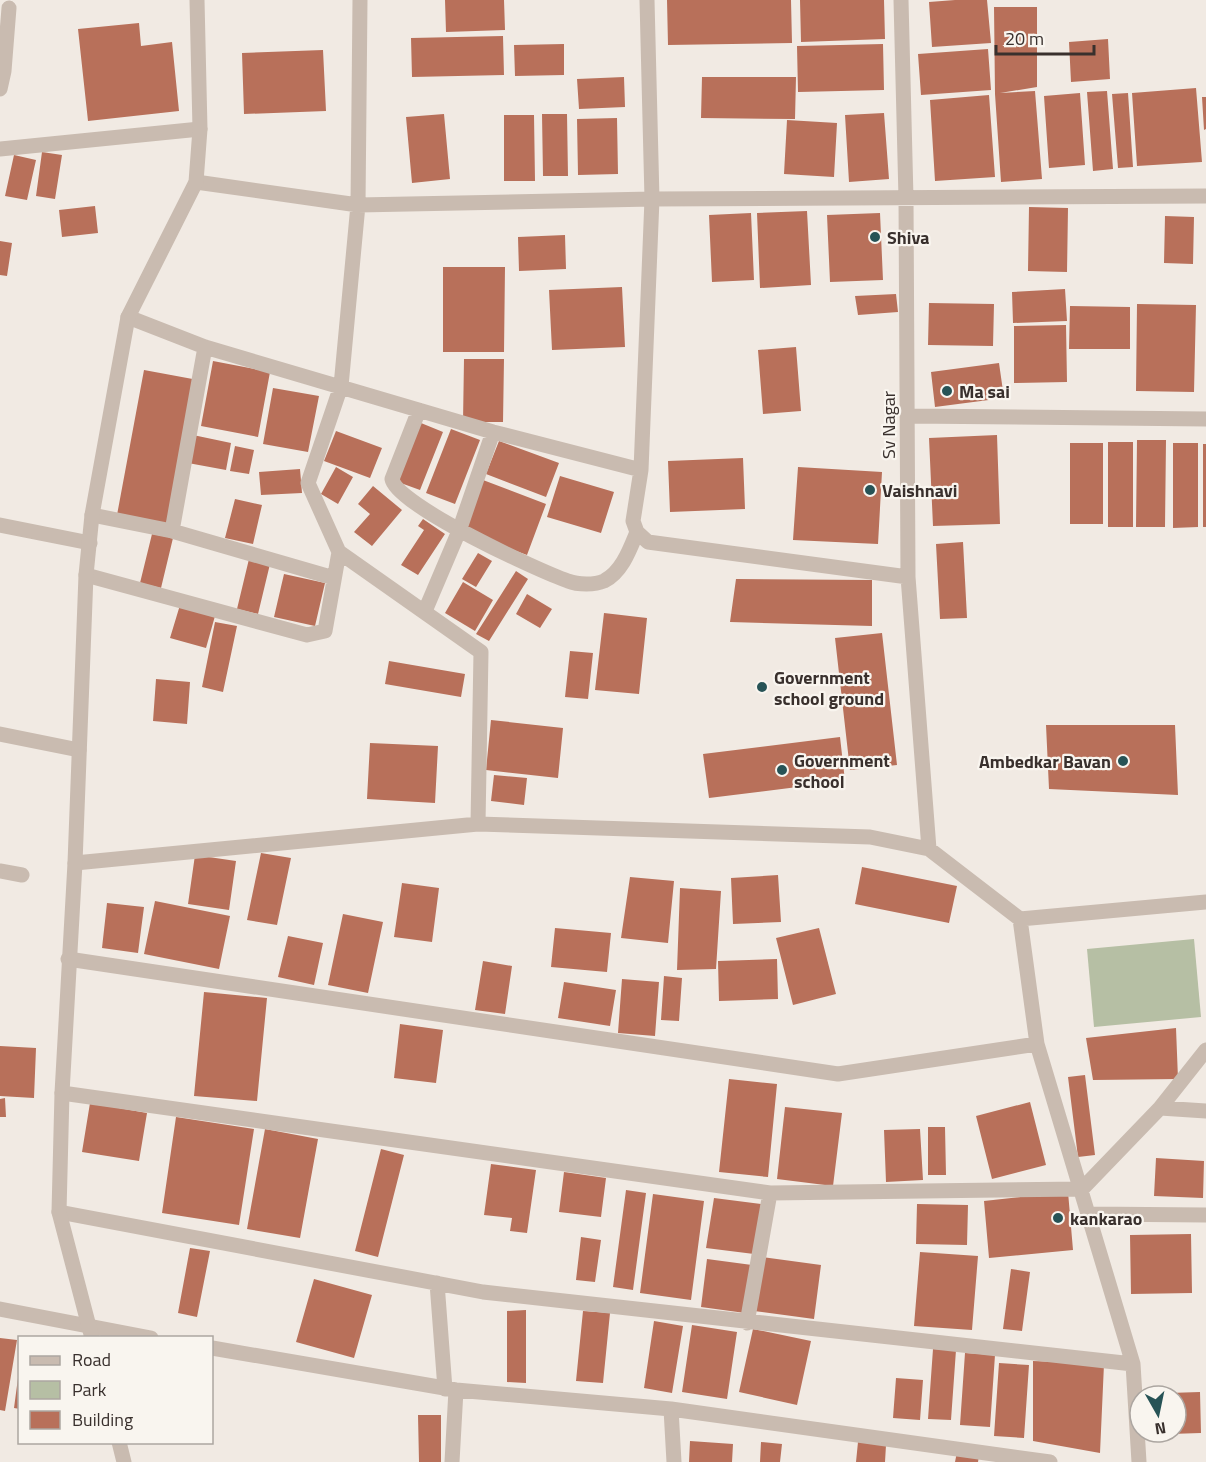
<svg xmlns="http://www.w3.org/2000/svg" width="1206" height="1462" viewBox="0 0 1206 1462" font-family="'Titillium Web',sans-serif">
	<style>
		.green { fill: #b6bfa4 }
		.building { fill: #b8705a }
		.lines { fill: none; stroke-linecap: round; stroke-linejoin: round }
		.minor { stroke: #c9bbb0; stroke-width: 15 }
		.tertiary { stroke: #c9bbb0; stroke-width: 15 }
		.poi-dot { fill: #275356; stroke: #f9f5ef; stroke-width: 2 }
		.labels { text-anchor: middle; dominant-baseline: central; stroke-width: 4.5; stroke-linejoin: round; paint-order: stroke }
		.poi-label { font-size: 18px; font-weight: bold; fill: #39302d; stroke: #f9f5ef; text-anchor: start }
		.street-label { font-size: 18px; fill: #39302d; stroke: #f9f5ef }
	</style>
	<rect width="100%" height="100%" fill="#f1eae3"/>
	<path class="green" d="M1194,939L1201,1017L1094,1027L1087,949Z"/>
	<path class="building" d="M445,0H504L505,30L446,32Z
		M667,0H791L792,43L668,45Z
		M800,0H884L885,39L801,42Z
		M955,0H987L991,43L932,47L929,2Z
		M994,7H1037V87L1000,93L1035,91L1042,179L1001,182L995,94Z
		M139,23L141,46L172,42L179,111L88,121L78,29Z
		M503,36L504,75L412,77L411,38Z
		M1108,39L1110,79L1071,82L1069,42Z
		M564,44V75L515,76L514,45Z
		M883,44L884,90L798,92L797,46Z
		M988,49L991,90L921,95L918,54Z
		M323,50L326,111L244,114L242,53Z
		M624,77L625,107L579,109L577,79Z
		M702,77H796L795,119L701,118Z
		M1196,88L1202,162L1137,166L1132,93Z
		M1107,91L1113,169L1093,171L1087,92Z
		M1080,93L1085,165L1049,168L1044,96Z
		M1128,93L1133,167L1118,168L1112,94Z
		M989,95L995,177L935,181L930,100Z
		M1202,97H1206V129L1204,130Z
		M884,113L889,179L849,182L845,115Z
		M444,114L450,179L412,183L406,117Z
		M542,114H567L568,176H543Z
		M504,115H534L535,181H504Z
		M617,118L618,174L578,175L577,119Z
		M787,120L837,123L834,177L784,174Z
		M42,152L62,155L55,199L36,196Z
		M14,155L36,160L27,200L5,196Z
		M95,206L98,233L62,237L59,210Z
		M1029,207L1068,208L1067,272L1028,271Z
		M807,211L811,285L760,288L757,213Z
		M751,213L754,280L712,282L709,215Z
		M880,213L883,280L830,282L827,215Z
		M1165,216L1194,217L1193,264L1164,263Z
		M565,235L566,269L519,271L518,237Z
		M0,241L12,243L7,276L0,275Z
		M443,267H505L504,352H443Z
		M622,287L625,347L552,350L549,290Z
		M1065,289L1067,321L1013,323L1012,292Z
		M896,294L898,312L858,315L855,296Z
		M929,303L994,304L993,346L928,345Z
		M1137,304L1196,305L1194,392L1136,391Z
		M1070,306L1130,307V349H1069Z
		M1066,325L1067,382L1014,383V326Z
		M796,347L801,411L763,414L758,350Z
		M464,359H504L503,422H463Z
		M213,361L270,372L258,437L201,426Z
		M999,363L1004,398L935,407L931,372Z
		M144,370L198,380L170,525L117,515Z
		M273,388L319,396L308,452L263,444Z
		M421,423L443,432L420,490L398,482Z
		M451,429L480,440L455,504L426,493Z
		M336,431L382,448L370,478L324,461Z
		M193,435L231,443L226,470L188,463Z
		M997,435L1000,524L933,526L929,438Z
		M1137,440H1166L1165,527H1136Z
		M499,441L559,463L546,497L486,474Z
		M1108,442H1133V527H1108Z
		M1070,443H1103V524H1070Z
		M1173,443H1198V527L1173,528Z
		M1203,444H1206V527H1203Z
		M235,446L254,450L249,474L230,471Z
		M743,458L745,509L670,512L668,461Z
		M336,467L353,477L338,504L321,494Z
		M798,467L882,472L878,544L793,540Z
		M300,469L302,493L261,495L259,472Z
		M560,476L614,492L601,533L547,517Z
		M483,480L546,504L527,555L463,531Z
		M373,486L402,510L372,546L354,532L370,514L358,504Z
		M235,499L262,505L253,544L225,538Z
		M423,519L445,534L418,575L401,565L424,530L418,526Z
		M152,534L173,538L161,588L140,583Z
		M963,542L967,618L940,619L936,544Z
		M478,553L492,561L476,587L462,579Z
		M249,559L270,564L258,614L237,609Z
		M516,571L528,579L489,641L476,634Z
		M284,574L325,583L315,626L274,617Z
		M736,579L872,580V626L730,622Z
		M463,582L493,600L475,631L445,613Z
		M527,594L552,609L540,628L516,614Z
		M180,605L215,616L206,648L170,638Z
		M604,613L647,618L639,694L595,690Z
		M215,622L237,626L223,692L202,687Z
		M882,633L897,765L850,770L835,638Z
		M570,651L593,653L588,699L565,697Z
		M389,661L465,674L461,697L385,684Z
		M156,679L190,682L187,724L153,721Z
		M491,720L563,728L558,778L486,770Z
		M1046,725H1175L1178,795L1049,789Z
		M840,737L845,781L709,798L703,754Z
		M370,743L438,746L435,803L367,799Z
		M494,775L527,778L524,805L491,801Z
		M261,853L291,858L277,925L247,920Z
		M195,855L236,861L229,910L188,904Z
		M862,867L957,886L949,923L855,904Z
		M778,875L781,922L733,924L731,878Z
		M630,877L674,881L668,943L621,938Z
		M402,883L439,888L432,942L394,937Z
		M680,888L721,891L716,969L677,970Z
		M155,901L230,916L219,969L144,954Z
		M107,903L144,907L138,953L102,948Z
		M343,914L383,922L368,993L328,985Z
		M555,928L611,933L607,972L551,967Z
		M819,928L836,994L793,1005L776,938Z
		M288,936L323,943L314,985L278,977Z
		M777,959L778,999L719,1001L718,961Z
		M483,961L512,966L505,1014L475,1010Z
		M664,976L682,978L679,1021L661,1020Z
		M622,979L659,982L655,1036L618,1033Z
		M564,982L616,990L610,1026L558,1018Z
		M204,992L267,998L257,1101L194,1096Z
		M400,1024L443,1030L436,1083L394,1078Z
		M1176,1028L1178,1079L1093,1080L1086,1038Z
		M0,1046L36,1048L34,1098L0,1096Z
		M1085,1075L1095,1155L1078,1157L1068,1077Z
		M729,1079L777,1084L768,1177L719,1172Z
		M5,1098L6,1117H0V1099Z
		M1030,1102L1046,1165L992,1179L976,1116Z
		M90,1103L147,1113L139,1161L82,1152Z
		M785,1107L842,1113L833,1186L777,1179Z
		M176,1117L254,1129L239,1225L162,1213Z
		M928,1127H945L946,1175H928Z
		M265,1129L318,1139L300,1238L247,1229Z
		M920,1129L923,1180L886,1182L884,1130Z
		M381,1149L404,1155L378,1257L355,1251Z
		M1156,1158L1204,1161L1203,1198L1154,1196Z
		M491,1164L536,1170L527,1233L510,1231L512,1218L484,1215Z
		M564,1172L606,1178L601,1217L559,1212Z
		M626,1190L646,1193L633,1290L613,1287Z
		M1068,1192L1073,1250L989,1258L984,1201Z
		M653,1194L704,1201L691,1300L640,1293Z
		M714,1198L761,1204L754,1254L706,1248Z
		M917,1204L968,1205L967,1245L916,1244Z
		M1191,1234L1192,1293L1131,1294L1130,1235Z
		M581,1237L601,1240L595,1282L576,1280Z
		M190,1248L210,1251L197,1317L178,1313Z
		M920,1252L978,1256L972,1330L914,1326Z
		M762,1257L821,1265L814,1319L754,1311Z
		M707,1259L752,1265L745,1313L701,1307Z
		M1011,1269L1030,1272L1022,1331L1003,1329Z
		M314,1279L372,1295L354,1358L296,1342Z
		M526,1310V1383L507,1382V1311Z
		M583,1311L610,1313L603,1383L576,1381Z
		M654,1321L683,1326L672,1393L644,1388Z
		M692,1325L737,1332L727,1399L682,1392Z
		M753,1329L811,1341L797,1405L739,1392Z
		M0,1338L17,1340L5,1411L0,1410Z
		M933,1349L956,1350L951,1420L928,1419Z
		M965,1353L995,1355L990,1427L960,1425Z
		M1033,1361L1104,1364L1100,1453L1033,1441Z
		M999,1363L1029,1365L1024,1438L994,1436Z
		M18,1378H20V1409L14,1408Z
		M896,1378L923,1380L920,1420L893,1418Z
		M1200,1392L1201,1433L1139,1435V1432H1176V1396L1138,1394Z
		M418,1415H441V1462H419Z
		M690,1441L733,1444L732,1462H689Z
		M761,1442L782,1444L780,1462H760Z
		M858,1442L886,1445L885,1462H856Z
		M957,1452L979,1456L978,1462H955Z"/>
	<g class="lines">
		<path class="minor" d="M360,0L358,205L341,386L308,483L339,552L481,652L478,824
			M647,0L652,199L641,470L633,521L637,532L648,542L908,577
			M901,0L906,198L908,577L929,849
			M0,89L4,71L9,8
			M0,149L200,129
			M196,182L358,205L652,199L1206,196
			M128,317L205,347L493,432L641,470
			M419,410L392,479C396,505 539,571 568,581C578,585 595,585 604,581C622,572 630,549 637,532
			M908,416L1206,419
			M92,515L172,531L334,578
			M0,525L90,543
			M172,531L205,347
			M86,575L307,635L325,631L339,552
			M425,611L459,531L493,432
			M0,734L79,750
			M75,863L478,824L870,837L929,849L1020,919L1206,902
			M0,871L22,875
			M1020,919L1037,1044L1133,1364L1139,1462
			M68,959L838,1074L1037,1044
			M62,1093L770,1193L1082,1189L1160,1108L1206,1050
			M1160,1108L1206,1111
			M59,1212L483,1292L1133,1364
			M1088,1214L1206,1215
			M437,1283L445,1389
			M0,1309L151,1338
			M747,1323L770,1193
			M212,1348L456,1390L671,1409L1050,1462
			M671,1409L674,1462
			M452,1462L456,1390"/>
		<path class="tertiary" d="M92,1338L59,1212L62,1093L75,863L86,575L92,515L128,317L196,182L200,129L197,0
			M119,1442L124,1462"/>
	</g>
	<g class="poi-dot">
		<circle cx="875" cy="237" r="6"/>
		<circle cx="947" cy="391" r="6"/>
		<circle cx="870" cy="490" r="6"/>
		<circle cx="762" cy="687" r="6"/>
		<circle cx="1123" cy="761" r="6"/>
		<circle cx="782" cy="770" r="6"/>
		<circle cx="1058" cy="1218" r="6"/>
	</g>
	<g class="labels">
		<g class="poi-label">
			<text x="887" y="237">Shiva</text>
			<text x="959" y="391">Ma sai</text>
			<text x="882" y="490">Vaishnavi</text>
			<text x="774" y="677">Government<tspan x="774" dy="21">school ground</tspan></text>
			<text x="794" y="760">Government<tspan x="794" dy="21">school</tspan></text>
			<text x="1111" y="761" text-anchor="end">Ambedkar Bavan</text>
			<text x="1070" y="1218">kankarao</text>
		</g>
		<g class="street-label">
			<text transform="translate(888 425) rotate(-90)">Sv Nagar</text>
		</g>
	</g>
	<rect x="18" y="1336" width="195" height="108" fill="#f9f5ef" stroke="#aca6a1" stroke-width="1.5"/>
	<rect x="30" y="1356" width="30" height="9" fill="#c9bbb0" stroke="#aca6a1" stroke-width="1.5"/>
	<text x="72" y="1366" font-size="18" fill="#39302d">Road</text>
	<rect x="30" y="1381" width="30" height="18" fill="#b6bfa4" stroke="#aca6a1" stroke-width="1.5"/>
	<text x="72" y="1396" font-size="18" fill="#39302d">Park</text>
	<rect x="30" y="1411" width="30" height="18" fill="#b8705a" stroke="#aca6a1" stroke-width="1.5"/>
	<text x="72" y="1426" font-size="18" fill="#39302d">Building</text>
	<g transform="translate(1158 1414) rotate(171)"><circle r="28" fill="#f9f5ef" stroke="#aca6a1" stroke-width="1.5"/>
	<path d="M0-4.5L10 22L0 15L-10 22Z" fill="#275356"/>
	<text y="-9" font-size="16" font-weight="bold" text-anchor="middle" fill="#39302d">N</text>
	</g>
	<path d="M996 45v9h98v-9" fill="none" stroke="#39302d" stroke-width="3"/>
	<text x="1005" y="45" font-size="18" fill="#39302d" stroke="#f9f5ef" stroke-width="4.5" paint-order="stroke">20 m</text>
</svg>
